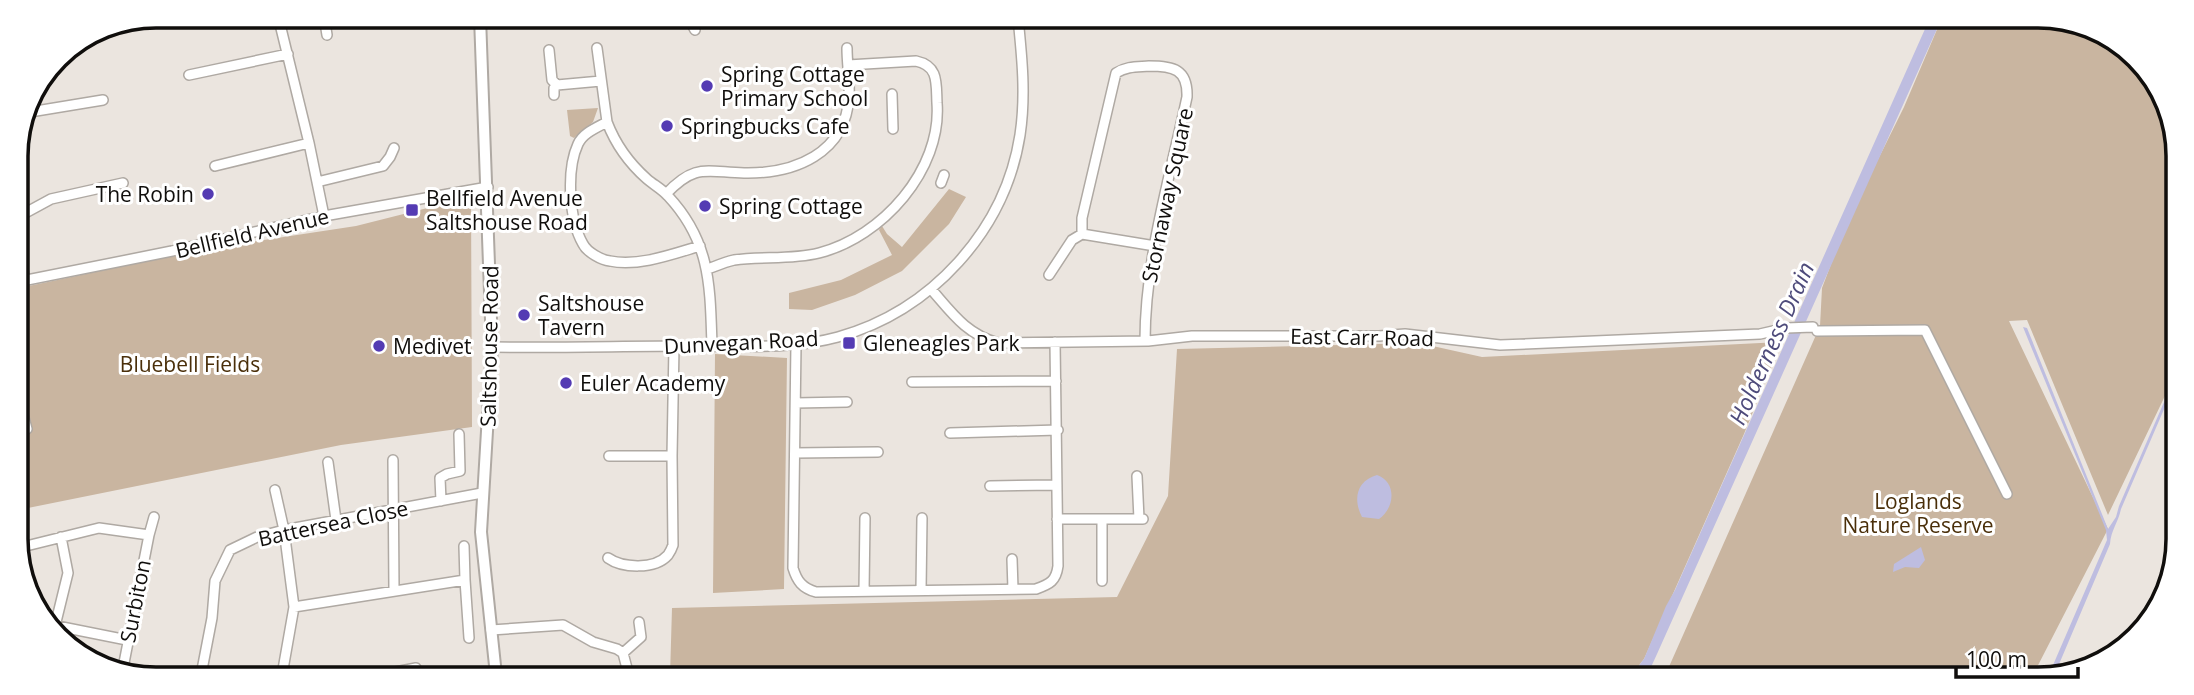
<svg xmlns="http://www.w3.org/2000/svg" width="2194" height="695" viewBox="0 0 2194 695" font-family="'Open Sans',sans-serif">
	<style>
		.green { fill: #c9b5a0 }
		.water { fill: #bebde0 }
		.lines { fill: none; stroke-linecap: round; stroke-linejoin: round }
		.minor-casing { stroke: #afa9a3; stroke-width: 12 }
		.major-casing { stroke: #afa9a3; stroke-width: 14 }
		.minor { stroke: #fff; stroke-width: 9 }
		.major { stroke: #fff; stroke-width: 10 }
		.poi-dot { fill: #543bb3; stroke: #fff; stroke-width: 2.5 }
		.labels { text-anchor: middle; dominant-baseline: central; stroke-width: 6; stroke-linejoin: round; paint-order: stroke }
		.poi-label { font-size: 21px; fill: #100e0c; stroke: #fff; text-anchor: start }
		.street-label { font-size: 21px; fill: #100e0c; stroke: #fff }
		.park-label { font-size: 21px; fill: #4a2f0a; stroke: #fff }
		.water-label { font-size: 23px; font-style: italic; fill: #4e4b7b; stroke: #fff }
		.rim { fill: none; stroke: #100e0c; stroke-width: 3.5 }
	</style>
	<rect width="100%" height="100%" fill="#ebe5df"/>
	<path class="green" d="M800,17L979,18L980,25L802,29Z
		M1941,20L2075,21L2143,63L2176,129L2174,377L2108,515L2027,320L2009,321L2108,529L2031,679L1664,678L1820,326L1822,288L1847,222L1904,107Z
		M598,108L593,122L574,138L570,136L567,110Z
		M949,189L966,197L949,224L902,271L855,295L812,310L789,309V293L841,280L892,255L879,230L882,226L887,234L902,247Z
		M471,197L472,427L341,445L18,510L17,291L24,287L204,249L356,226Z
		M1781,342L1744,434L1644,659L1640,664L1633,678L670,676L672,608L1117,597L1168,496L1177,349L1419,343L1482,357Z
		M715,354L787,358L784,589L713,593Z"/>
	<path class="water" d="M1929,20H1941L1657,654L1646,678H1633L1640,664L1644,659L1666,606L1675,590Z
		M2023,327L2027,328L2108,529L2116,517L2119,506L2174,379V386L2121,509C2118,523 2111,530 2110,544L2054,676L2047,679L2107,540L2106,530Z
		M1377,475C1397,482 1395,508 1379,519L1362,517C1353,500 1356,481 1377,475Z
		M1921,547L1925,560L1919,568L1905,567L1893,572L1894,564Z"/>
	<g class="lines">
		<defs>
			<path id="minor" d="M278,16L309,143L324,216
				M324,16L327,35
				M622,17L623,23
				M688,17L695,30
				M325,23C353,19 380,20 408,16
				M597,48L607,122C615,143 630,164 647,179C654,185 662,189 668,196C711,242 710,286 712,346
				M549,50L552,80L557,85L601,81
				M189,75L288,54
				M892,94L893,129
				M554,95V88L557,85
				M24,113L103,100
				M607,122C596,128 583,133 578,144C566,170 569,220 583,244C587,252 601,260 610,261C638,267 673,254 700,246
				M215,166L309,143
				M317,182L383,166L390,157L394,148
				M941,183L944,175
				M666,194C695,163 706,172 744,173C794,174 846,154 849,96C850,81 847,64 847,48
				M16,218L51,199L123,183
				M1082,234V218L1116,73C1127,66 1137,67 1149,66C1173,66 1188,69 1187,97C1170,177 1145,259 1145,341
				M17,241L25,280
				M708,269C716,266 725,262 734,260C762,256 791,260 819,253C882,237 942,170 937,103C936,83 939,66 916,61L848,65
				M1049,275L1072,240L1082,234L1155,246
				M17,282L172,251L324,216L488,187
				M931,289C952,313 966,334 998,343L1148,341L1192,336H1379L1405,334L1500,345L1760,334L1786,328L1813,327
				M1817,331L1925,330L2007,494
				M796,344L793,568C797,581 802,588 816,592L1036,589C1050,584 1056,581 1058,566L1055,342
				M492,347C558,348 624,346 689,346C738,346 791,350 838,337C931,311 1005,231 1020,135C1026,96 1022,57 1018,18
				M912,382L1056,381
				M17,392L27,429
				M796,403L847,402
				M950,433L1058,430
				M795,453L878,452
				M609,456H672L674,346
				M393,460L394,590
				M328,462L336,520
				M1137,476L1139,519
				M990,486L1057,485
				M275,490L284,530L294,607L282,675
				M441,501L440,478L447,474L460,471L459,434
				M1057,519H1143
				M1102,519V581
				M149,535L154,517
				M464,546L465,580
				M18,548L99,528L149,535L123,668L113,671
				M608,558C622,568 655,570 668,555C670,552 672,548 673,545L672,456
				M1012,559L1013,589
				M921,590L922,518
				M864,591L865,518
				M294,607L465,580L469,638
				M47,624L127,640
				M55,626L68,573L61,537
				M491,630L563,625L593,642L617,649L623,653L629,676
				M623,653L641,637L639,622
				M201,675L212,618L215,581L230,550L257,537L284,530L482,493
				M380,675L416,668"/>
			<path id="major" d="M480,17L492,347L481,532L496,675"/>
		</defs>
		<use href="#minor" class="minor-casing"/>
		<use href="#major" class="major-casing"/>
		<use href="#minor" class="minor"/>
		<use href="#major" class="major"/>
	</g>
	<g class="poi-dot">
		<circle cx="707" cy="86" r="7"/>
		<circle cx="667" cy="126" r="7"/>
		<circle cx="208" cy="194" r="7"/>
		<circle cx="705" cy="206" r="7"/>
		<rect x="405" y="203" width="14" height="14" rx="3.5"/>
		<circle cx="524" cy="315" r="7"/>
		<rect x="842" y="336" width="14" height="14" rx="3.5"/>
		<circle cx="379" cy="346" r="7"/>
		<circle cx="566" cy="383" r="7"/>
	</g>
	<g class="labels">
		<g class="poi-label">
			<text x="721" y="74">Spring Cottage<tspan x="721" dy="24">Primary School</tspan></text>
			<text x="681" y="126">Springbucks Cafe</text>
			<text x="194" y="194" text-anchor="end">The Robin</text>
			<text x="426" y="198">Bellfield Avenue<tspan x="426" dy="24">Saltshouse Road</tspan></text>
			<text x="719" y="206">Spring Cottage</text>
			<text x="538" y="303">Saltshouse<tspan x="538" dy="24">Tavern</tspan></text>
			<text x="863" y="343">Gleneagles Park</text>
			<text x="393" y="346">Medivet</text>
			<text x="580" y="383">Euler Academy</text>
		</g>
		<g class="street-label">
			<text transform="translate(1167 195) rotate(-78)">Stornaway Square</text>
			<text transform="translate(252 233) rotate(-13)">Bellfield Avenue</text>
			<text transform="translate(1362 337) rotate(1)">East Carr Road</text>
			<text transform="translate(741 342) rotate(-3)">Dunvegan Road</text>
			<text transform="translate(489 346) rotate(-89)">Saltshouse Road</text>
			<text transform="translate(333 523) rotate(-12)">Battersea Close</text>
			<text transform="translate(135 601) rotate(-79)">Surbiton</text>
		</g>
		<g class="park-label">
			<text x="190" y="364">Bluebell Fields</text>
			<text x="1918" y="501">Loglands<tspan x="1918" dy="24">Nature Reserve</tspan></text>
		</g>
		<g class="water-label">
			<text transform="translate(1771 343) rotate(-66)">Holderness Drain</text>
		</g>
	</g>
	<path d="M0 0H2194V695H0ZM156 28H2038A128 128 0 0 1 2166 156V539A128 128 0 0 1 2038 667H156A128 128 0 0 1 28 539V156A128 128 0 0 1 156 28Z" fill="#fff" fill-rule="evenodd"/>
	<path class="rim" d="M156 28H2038A128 128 0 0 1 2166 156V539A128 128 0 0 1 2038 667H156A128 128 0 0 1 28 539V156A128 128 0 0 1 156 28Z"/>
	<path d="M1956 667v10h122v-10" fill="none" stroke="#100e0c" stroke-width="3.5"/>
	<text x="1966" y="667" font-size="21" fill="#100e0c" stroke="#ffffff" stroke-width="5" paint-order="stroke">100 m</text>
</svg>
